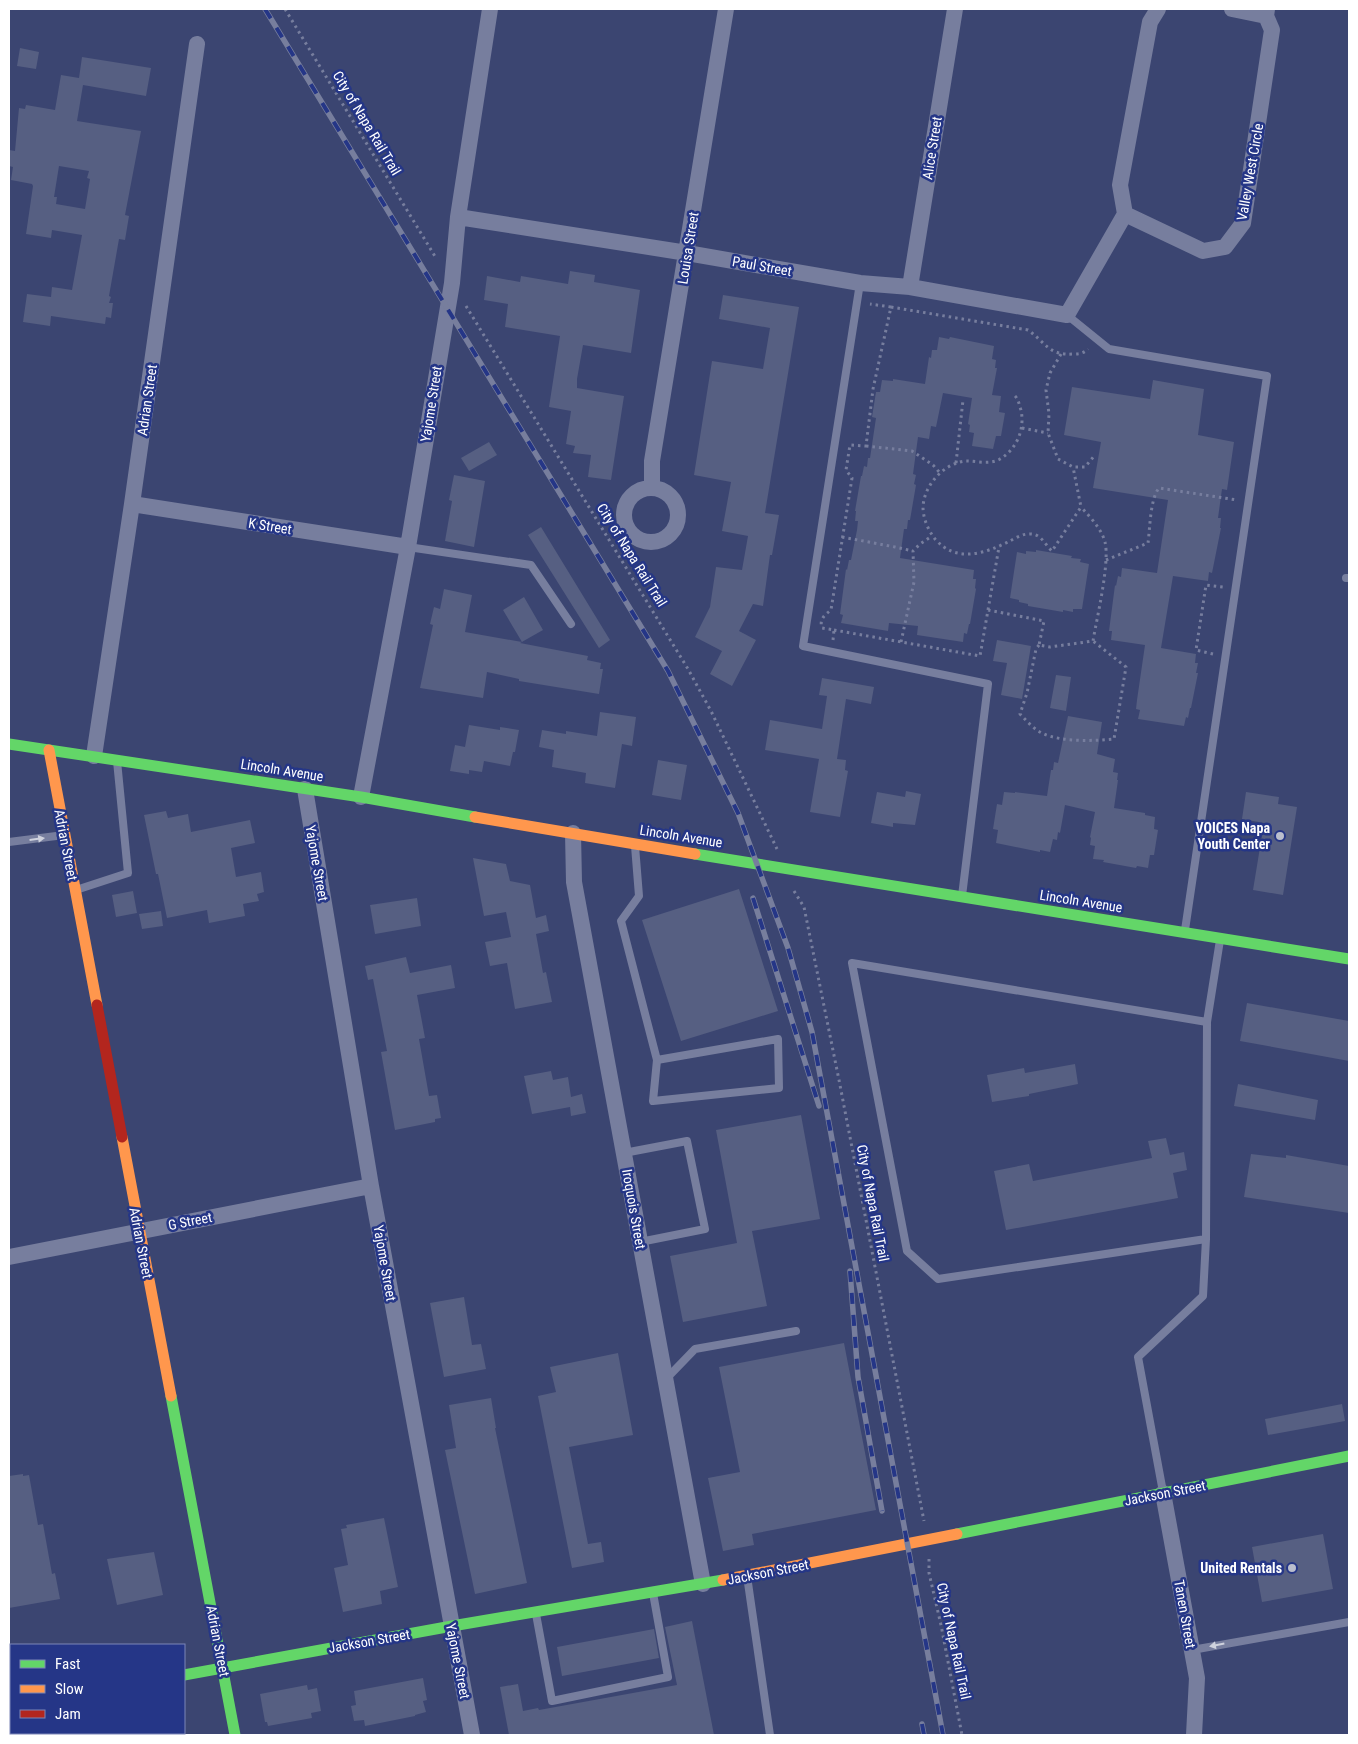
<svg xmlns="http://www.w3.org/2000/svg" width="1358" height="1744" viewBox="0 0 1358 1744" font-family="'Roboto Condensed',sans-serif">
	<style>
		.building { fill: #565f82; fill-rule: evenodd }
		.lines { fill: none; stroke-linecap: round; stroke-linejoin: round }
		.path { stroke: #777e9e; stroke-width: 3; stroke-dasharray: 2.5 4; stroke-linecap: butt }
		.lane { stroke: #777e9e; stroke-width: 8 }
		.street { stroke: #777e9e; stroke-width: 16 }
		.fast { stroke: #63d668; stroke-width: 11 }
		.slow { stroke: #ff974d; stroke-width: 11 }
		.jam { stroke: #b3261e; stroke-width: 11 }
		.rail-casing { stroke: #777e9d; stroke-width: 5.5 }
		.rail { stroke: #253687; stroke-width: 4; stroke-dasharray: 11; stroke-linecap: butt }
		.oneway { fill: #cfd2dd }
		.poi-dot { fill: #babecd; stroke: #253687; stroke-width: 2 }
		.labels { text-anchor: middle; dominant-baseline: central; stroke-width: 5; stroke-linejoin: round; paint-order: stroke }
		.street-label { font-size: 14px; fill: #fff; stroke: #253687 }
		.poi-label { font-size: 14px; font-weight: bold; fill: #fff; stroke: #253687; text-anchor: end }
	</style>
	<rect width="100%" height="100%" fill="#3b4571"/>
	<path class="building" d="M20,48L39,52L36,69L17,66Z
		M82,57L151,68L146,96L83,85L77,121L141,131L125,215L129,216L125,240L119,239L109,296L111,297L109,303H113L111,318L106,317L105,324L51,316L50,326L23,322L27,294L51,297L52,287L72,290L82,235L52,230L51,238L26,234L33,186L32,184L11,180L13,167L9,166V150L15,151L19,108L25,109L26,105L55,110L61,75L79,78ZM59,166L89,171L87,178L90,179L85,209L56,204L57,197H54Z
		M570,271L595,275L594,282L640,290L631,353L583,345L577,379V388L624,396L611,480L588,477L591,455L573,453L575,446L566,444L571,411L549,407L560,336L505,327L508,304L484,300L487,276L520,282L521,276L568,284Z
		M723,295L799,307L765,513L779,515L772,555H770L763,606L753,604L739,631L756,640L732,686L710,674L722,651L695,637L710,607L716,567L742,570L748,536L722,531L731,482L694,475L712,361L763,369L770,328L719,319Z
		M939,337L949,339L950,337L994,346L992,359L996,360L995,368H997L992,395L1001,396L999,412L1005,413L1001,436H996L993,449L972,446L974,433L969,432L970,425L968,424L972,398L943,393L936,427L931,426L929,439L918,437L913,474L916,475L914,484L916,485L910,520H908L907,529H904L900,558L974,570L973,579H976L975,588L976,589L970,624H969L967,634L964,633L963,642L917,635L918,626L889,623L888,631L841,623L843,615L840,614L846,569L847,570L849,560H851L857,530L858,521H855L856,511H855L861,476H862L864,466L867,467L868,458H870L876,418L872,417L876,392H880L882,380L893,381V379L925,384L929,357L931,358L932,350H937Z
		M1153,380L1204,389L1198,435L1234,442L1227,490L1222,489L1218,518H1221L1220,528H1221L1212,573L1209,572L1208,581L1173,576L1161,648L1196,654L1195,663H1198L1196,673H1198L1191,708H1190L1188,718L1186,717L1184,726L1138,719L1140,710L1136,709L1137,700L1145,645L1111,640L1112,631H1109L1115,585L1116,586L1118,576L1121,577L1122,568L1157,573L1168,500L1093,488L1101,442L1064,435L1072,387L1150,399Z
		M489,442L497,455L469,471L461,458Z
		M454,475L485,481L474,547L445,541L452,501L449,500Z
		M541,527L610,640L599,648L528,535Z
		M1036,550L1072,556L1071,558L1081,559L1080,562L1089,564L1082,609H1073V612L1063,610V612L1028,606V604L1019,602V600L1010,598L1017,552L1026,554V551L1036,552Z
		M444,589L472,595L465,632L522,642L503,610L524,597L543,630L520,643L588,656L587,660L601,663L600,669H603L599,694L519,681V679L487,672L483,698L420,688L433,625L430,624L434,607L440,609Z
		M997,640L1031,646L1022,699L1001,695L1007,663L993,661Z
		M1056,675L1071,677L1066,711L1050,708Z
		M822,678L874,687L871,704L846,699L837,759L846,760L845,770L848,771L840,817L810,812L819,759L765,750L770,720L822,729L827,696L819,695Z
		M600,712L636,717L632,746L622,744L615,788L585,783L586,773L552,767L554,750L539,747L542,730L566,734V731L597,736Z
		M1068,716L1102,722L1097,754L1115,759L1113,772L1118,773L1117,780H1118L1114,808L1145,813V815L1155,817L1154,829L1158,830L1154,855H1150L1148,868L1137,866L1136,868L1103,862L1104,860L1093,859L1095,846L1090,845L1091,838L1090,837L1095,812L1065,805L1060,833L1058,832L1057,840L1053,839L1050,852L1040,850V852L996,843L998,830L993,829L997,804L1002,805L1004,792L1015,793V792L1047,796L1051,770H1053L1054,762L1058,763Z
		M469,725L500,730V727L519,730L515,752H513L510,766L484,761L482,772L469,770V774L450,771L455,745L465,747Z
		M658,760L687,765L681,800L652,795Z
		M906,791L921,794L915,825L893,823V827L871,823L877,792L905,797Z
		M1246,792L1279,797L1278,804L1297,807L1283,895L1253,890L1264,823L1242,819Z
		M166,811L168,818L188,814L191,832L250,820L255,843L231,848L236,877L261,872L264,892L257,894L259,901L243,904L245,916L209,923L207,910L167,918L158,874H156L144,815Z
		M473,858L506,864L510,881L530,885L536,918L546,915L549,931L536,934L543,973L546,972L552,1002L515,1009L507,963L490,966L485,942L511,937L506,912L484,916Z
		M739,889L778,1011L681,1041L642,920Z
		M133,891L137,913L116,917L112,895Z
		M417,898L421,926L375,934L370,905Z
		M161,911L163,926L142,929L139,914Z
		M406,957L410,973L451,965L455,988L417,995L425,1038L419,1039L429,1096L437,1095L441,1118L435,1119V1122L395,1130L381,1052L387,1051L373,979L368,980L365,966Z
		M1247,1003L1349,1021V1061L1240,1041Z
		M1075,1064L1078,1084L1029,1094V1096L992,1102L987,1075L1024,1068L1025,1073Z
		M551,1071L553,1080L568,1077L571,1097L582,1094L586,1113L571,1116L570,1107L532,1114L524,1076Z
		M1238,1084L1318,1100L1315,1120L1234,1106Z
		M801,1115L820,1219L752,1231L767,1306L683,1322L670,1256L737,1243L716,1130Z
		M1166,1138L1170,1155L1184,1152L1187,1170L1173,1173L1178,1198L1006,1230L994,1171L1029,1164L1033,1181L1152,1158L1148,1141Z
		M1251,1154L1286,1158V1155L1349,1166V1213L1244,1197Z
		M464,1297L472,1345L481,1344L486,1369L444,1377L430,1303Z
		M844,1343L876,1510L752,1534L754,1545L723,1551L708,1478L740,1472L719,1367Z
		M618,1353L633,1435L569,1447L588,1544L601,1542L604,1562L572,1568L538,1396L556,1392L550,1367Z
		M491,1398L496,1428H495L527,1583L475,1594L445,1450L456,1448L449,1405Z
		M1342,1404L1345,1421L1268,1435L1265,1419Z
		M23,1474V1476L29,1475L38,1525L43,1524L52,1574L55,1573L60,1599L9,1608V1476Z
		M384,1518L398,1587L380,1591L382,1604L343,1612L334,1568L348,1565L341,1529L347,1528L346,1525Z
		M1323,1534L1333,1589L1262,1602L1252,1547Z
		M154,1552L163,1595L117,1605L107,1559Z
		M692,1621L714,1735H509L500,1687L518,1684L523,1711L538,1708L539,1710L677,1685L665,1627Z
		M654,1629L659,1658L562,1676L557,1647Z
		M423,1678L427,1700L423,1701L426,1712L415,1715V1716L365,1726L364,1720L354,1721L351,1706L356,1705L354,1691Z
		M307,1685L308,1690L317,1688L321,1711L311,1713L312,1718L268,1726L267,1722H265L260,1694Z"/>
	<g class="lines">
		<path class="path" d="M285,9L436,258
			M466,306L688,669L711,711L777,849
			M891,307L1028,330C1045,342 1049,356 1073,354C1080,354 1084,353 1088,349
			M1061,354L1050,373L1046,390L1049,414L1048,433L1058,459L1073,467H1085L1095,455
			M1015,396C1019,400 1019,405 1021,410C1025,429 1017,449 1000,459C990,465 977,461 966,461C944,463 924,485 923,507C923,518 928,530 935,539C956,563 983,554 1008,542C1014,539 1021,534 1029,534C1041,533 1045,545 1052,551L1081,507L1073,467
			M1022,428L1048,433
			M866,446L912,451L933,465L940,473
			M956,463L963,400
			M842,537L895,547L913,551
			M1106,560L1148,543C1150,529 1150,499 1159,488L1237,500
			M988,610L999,547
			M834,630L980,656L988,610L1044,621L1039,645L1050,647L1093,641C1097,617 1110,563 1105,542C1101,528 1090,517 1081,507
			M833,640L834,630L822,628C819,619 825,615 831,610L852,478L846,470L850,445L866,446L873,389L891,307L870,304
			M901,642L914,582L913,551L920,544L932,536
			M1039,645L1036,649L1027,693L1020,714C1027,721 1034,730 1044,734C1062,742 1094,741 1114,739L1126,667L1093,641
			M1213,654L1196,650L1206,585L1223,587
			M794,891L804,907L839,1080L924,1521
			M929,1559V1573L941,1625L962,1735"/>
		<path class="lane" d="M860,283L803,646L988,684L962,896
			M1067,315L1109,349L1267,376L1185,930
			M408,547L531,565L571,624
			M1346,578H1349
			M9,842L64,835
			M635,846L639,896L621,921L657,1060L778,1039L779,1088L653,1101L657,1060
			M79,889L128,873L117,761
			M624,1153L687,1141L705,1229L640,1242
			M1206,1239L938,1279L907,1251L852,963L1207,1022
			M666,1379L695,1349L796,1331
			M1163,1492L1138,1357L1203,1296L1206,1239L1207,1022L1220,940
			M747,1576L770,1735
			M536,1614L552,1701L668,1677L653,1593
			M1192,1650L1349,1622"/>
		<path class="street" d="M1232,9L1266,16
			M1125,214L1203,251L1225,247L1243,223L1272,30L1266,16L1267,9
			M458,217L687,253L860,283L910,287L1067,315L1125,214L1120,185L1150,22L1158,9
			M910,287L955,9
			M652,487V461L726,9
			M624 515a27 27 0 1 1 54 0a27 27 0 1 1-54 0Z
			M132,504L408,547
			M94,756L132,504L197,44
			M305,789L371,1186L472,1735
			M361,797L408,547L452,283L458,217L490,9
			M573,833L574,882L703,1584
			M9,1257L371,1186
			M1163,1493L1197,1678L1194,1735
			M9,1711L11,1710"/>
		<path class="fast" d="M9,744L361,797L475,817
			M695,854L1349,959
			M171,1396L235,1735
			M957,1534L1349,1456
			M184,1675L452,1626L723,1580"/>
		<path class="slow" d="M49,750L97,1005
			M475,817L695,854
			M122,1137L171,1396
			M723,1580L957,1534"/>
		<path class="jam" d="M97,1005L122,1137"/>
		<defs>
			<path id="rail" d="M265,9L668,671L738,813L788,948L812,1032L943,1735
				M753,898L819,1106
				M850,1271L858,1377L882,1511
				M922,1724L924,1735"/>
		</defs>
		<use href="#rail" class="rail-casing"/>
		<use href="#rail" class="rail"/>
	</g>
	<defs><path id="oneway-solid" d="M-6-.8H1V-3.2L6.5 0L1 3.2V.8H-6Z" transform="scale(1.25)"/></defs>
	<g class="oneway">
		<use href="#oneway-solid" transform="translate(37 839) rotate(-7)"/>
		<use href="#oneway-solid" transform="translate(1217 1645) rotate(169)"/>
	</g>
	<g class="poi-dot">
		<circle cx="1280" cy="836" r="5"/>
		<circle cx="1292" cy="1568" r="5"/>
	</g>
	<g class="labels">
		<g class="street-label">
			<text transform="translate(367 123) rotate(59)">City of Napa Rail Trail</text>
			<text transform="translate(932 148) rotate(-81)">Alice Street</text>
			<text transform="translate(1250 172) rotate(-80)">Valley West Circle</text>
			<text transform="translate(688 248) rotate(-81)">Louisa Street</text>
			<text transform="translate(762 266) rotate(10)">Paul Street</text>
			<text transform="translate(147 400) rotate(-82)">Adrian Street</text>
			<text transform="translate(431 404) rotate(-81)">Yajome Street</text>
			<text transform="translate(270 526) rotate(9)">K Street</text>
			<text transform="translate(632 555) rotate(58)">City of Napa Rail Trail</text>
			<text transform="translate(282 770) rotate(9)">Lincoln Avenue</text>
			<text transform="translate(681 836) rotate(9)">Lincoln Avenue</text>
			<text transform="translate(66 845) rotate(79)">Adrian Street</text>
			<text transform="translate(317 863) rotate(80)">Yajome Street</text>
			<text transform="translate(1081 901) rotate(9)">Lincoln Avenue</text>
			<text transform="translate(873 1203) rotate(79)">City of Napa Rail Trail</text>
			<text transform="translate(634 1209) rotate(80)">Iroquois Street</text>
			<text transform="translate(190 1221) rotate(-11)">G Street</text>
			<text transform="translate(141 1243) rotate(79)">Adrian Street</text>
			<text transform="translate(385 1263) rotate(80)">Yajome Street</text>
			<text transform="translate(1165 1493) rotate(-11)">Jackson Street</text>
			<text transform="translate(768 1572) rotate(-11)">Jackson Street</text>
			<text transform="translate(1185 1614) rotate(80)">Tanen Street</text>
			<text transform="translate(218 1641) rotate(79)">Adrian Street</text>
			<text transform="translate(369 1641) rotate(-10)">Jackson Street</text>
			<text transform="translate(954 1641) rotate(78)">City of Napa Rail Trail</text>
			<text transform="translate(458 1661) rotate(79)">Yajome Street</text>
		</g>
		<g class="poi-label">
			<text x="1270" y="828">VOICES Napa<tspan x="1270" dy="16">Youth Center</tspan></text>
			<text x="1282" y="1568">United Rentals</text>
		</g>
	</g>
	<rect width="1358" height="1744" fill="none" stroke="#ffffff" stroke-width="20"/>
	<rect x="10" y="1644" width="175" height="90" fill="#253687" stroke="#7c86b7"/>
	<rect x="20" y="1660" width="25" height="8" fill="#63d668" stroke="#7c86b7"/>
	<text x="55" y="1669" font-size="15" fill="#ffffff">Fast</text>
	<rect x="20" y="1685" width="25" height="8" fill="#ff974d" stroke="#7c86b7"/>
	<text x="55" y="1694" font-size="15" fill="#ffffff">Slow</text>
	<rect x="20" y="1710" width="25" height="8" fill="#b3261e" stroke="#7c86b7"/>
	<text x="55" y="1719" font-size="15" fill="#ffffff">Jam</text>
</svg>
